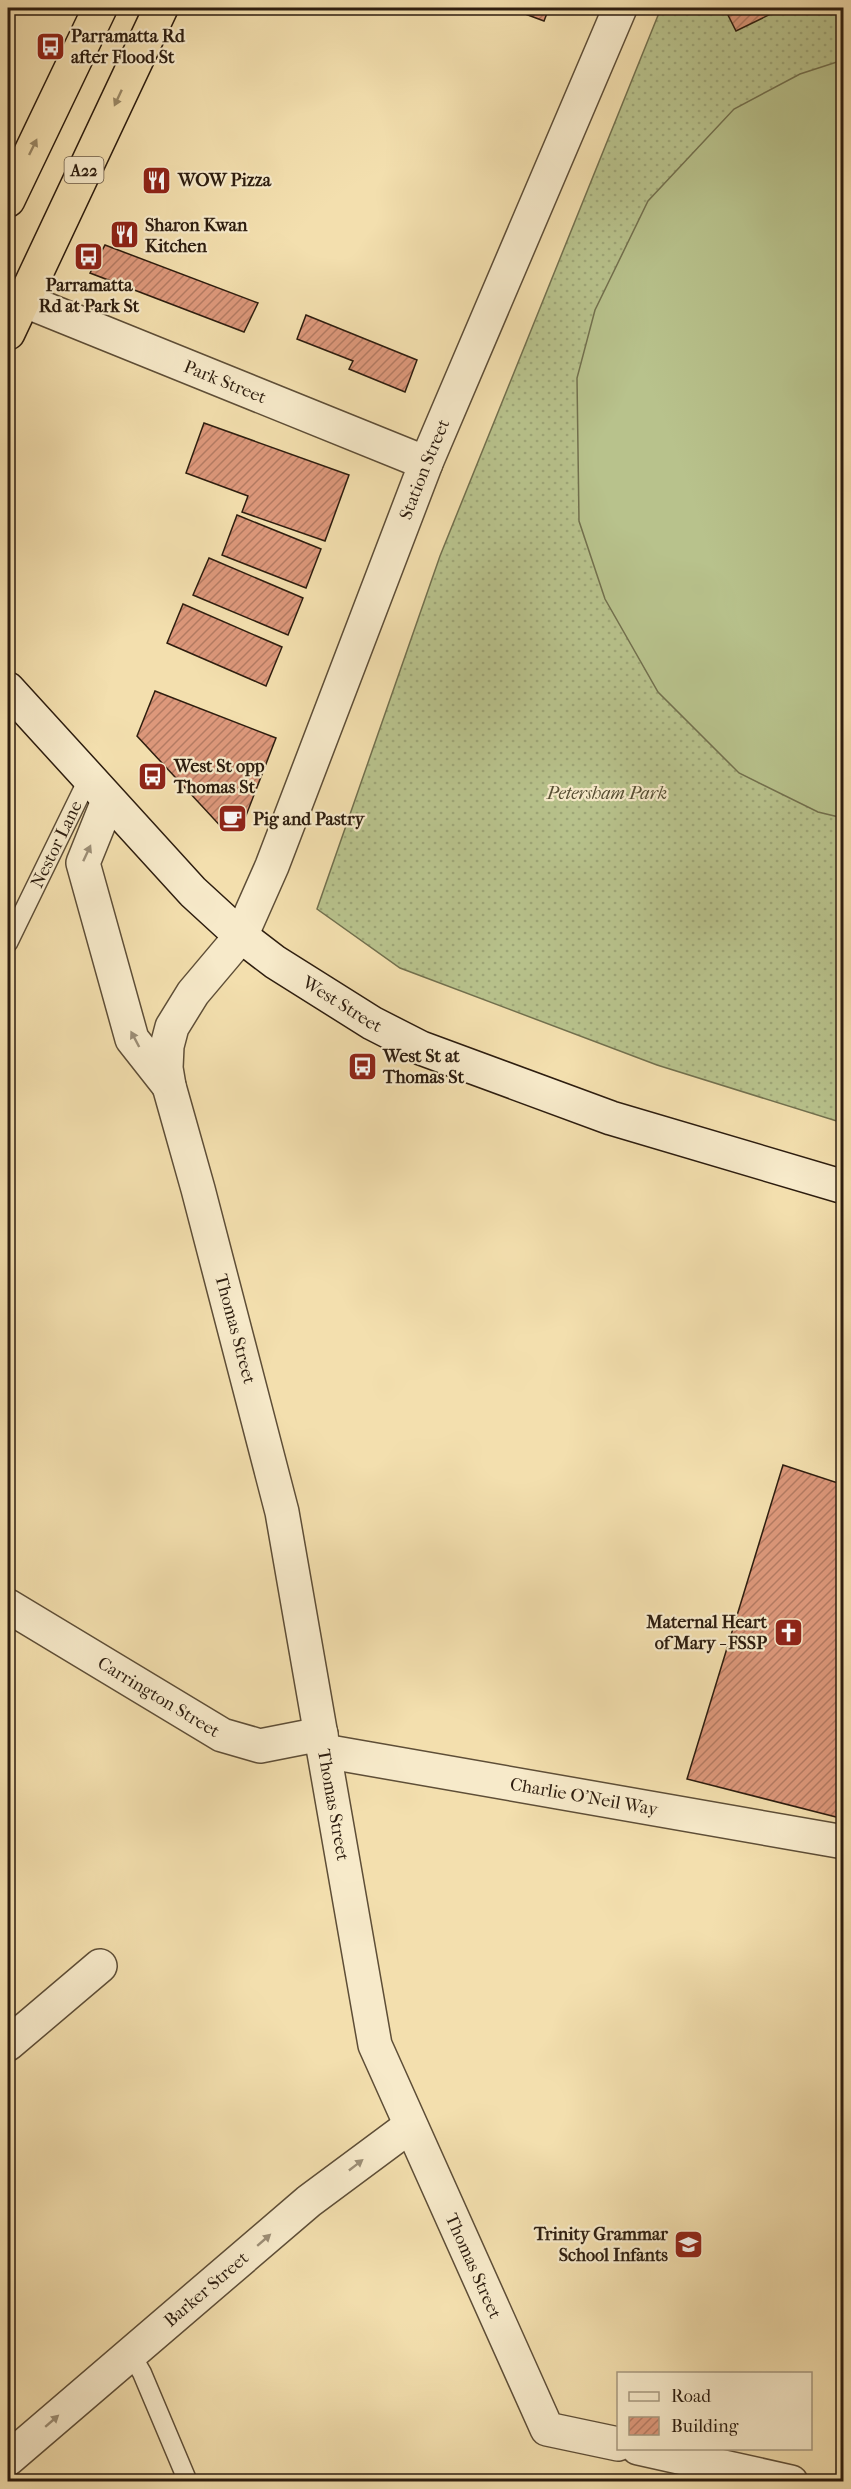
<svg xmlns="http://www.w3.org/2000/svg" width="851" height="2489" viewBox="0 0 851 2489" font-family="'IM FELL French Canon',serif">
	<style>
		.grass { fill: url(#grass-dots); stroke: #72704e; stroke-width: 1.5 }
		.pitch { fill: #b8c28c; stroke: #72704e; stroke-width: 1.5 }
		.building { fill: url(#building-hatch); stroke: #2d1d0f; stroke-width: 1.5 }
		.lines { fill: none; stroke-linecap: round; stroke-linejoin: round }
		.service-casing { stroke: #5e4e37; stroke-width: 21 }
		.minor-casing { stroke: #5e4e37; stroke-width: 36 }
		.secondary-casing { stroke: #2d1d0f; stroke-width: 36 }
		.trunk-casing { stroke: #2d1d0f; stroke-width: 36 }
		.service { stroke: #f7eaca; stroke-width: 18 }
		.minor { stroke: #f7eaca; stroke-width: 33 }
		.secondary { stroke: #f7eaca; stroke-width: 33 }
		.trunk { stroke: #f3dfae; stroke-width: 33 }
		.oneway { fill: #9a8866 }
		.oneway2 { fill: #9c8e76 }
		.labels { text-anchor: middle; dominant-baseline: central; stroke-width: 4.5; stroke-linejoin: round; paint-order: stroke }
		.shield { fill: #f7eaca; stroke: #6a5a47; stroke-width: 1.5 }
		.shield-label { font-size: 16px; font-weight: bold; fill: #2d1d0f }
		.poi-label { font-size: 18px; font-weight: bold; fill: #2d1d0f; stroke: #f7eaca; text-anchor: start }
		.street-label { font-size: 18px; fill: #2d1d0f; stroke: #f7eaca }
		.park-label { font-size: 18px; font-style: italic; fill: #574f34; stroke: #f7eaca }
	</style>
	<defs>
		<pattern id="grass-dots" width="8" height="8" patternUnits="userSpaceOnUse" patternTransform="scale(1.5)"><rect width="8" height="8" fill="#b8c28c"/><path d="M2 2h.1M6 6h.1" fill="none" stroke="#9ea678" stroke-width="1.8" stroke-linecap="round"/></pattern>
		<pattern id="building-hatch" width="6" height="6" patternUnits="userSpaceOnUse" patternTransform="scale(1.5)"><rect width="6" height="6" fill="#dd987b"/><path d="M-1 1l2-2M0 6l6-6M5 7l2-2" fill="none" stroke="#b47b63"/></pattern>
	</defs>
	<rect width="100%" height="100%" fill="#f3dfae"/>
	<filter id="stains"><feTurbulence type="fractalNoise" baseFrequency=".00333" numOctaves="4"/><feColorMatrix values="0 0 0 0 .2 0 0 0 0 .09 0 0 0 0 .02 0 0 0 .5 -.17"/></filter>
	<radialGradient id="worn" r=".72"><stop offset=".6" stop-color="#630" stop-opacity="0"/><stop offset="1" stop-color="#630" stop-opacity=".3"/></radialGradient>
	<path class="grass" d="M661,8H843V1123L657,1065L400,968L317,909L440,556Z"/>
	<path class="pitch" d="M843,60H844L843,818L818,812L739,773L658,692L605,599L579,521L577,378L595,310L648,201L734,109L800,74Z"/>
	<path class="building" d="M509,8H549L544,21Z
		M743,8H781V9L736,31L728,15Z
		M105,245L258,303L244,332L90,273Z
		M306,315L417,360L405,392L349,369L353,361L297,339Z
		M204,423L349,475L325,541L242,512L248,496L186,473Z
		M237,515L321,549L306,588L222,555Z
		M209,558L303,598L288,635L193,595Z
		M183,604L282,647L266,686L167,643Z
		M155,691L276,738L242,826L225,831L137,736Z
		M783,1465L844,1485V1819L687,1779Z"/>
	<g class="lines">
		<defs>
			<g id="service">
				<path id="s1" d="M8,943L88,779"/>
				<path d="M131,2354L142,2373L188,2482"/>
			</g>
			<g id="minor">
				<path id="s2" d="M23,300L426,463"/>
				<path d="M108,801L83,863L132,1039L169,1086"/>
				<path id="s3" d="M8,1606L222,1735L260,1746L321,1734"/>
				<path id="s4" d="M324,1751L844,1842"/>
				<path d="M8,2044L100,1966"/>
				<path id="s5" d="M618,2444L547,2429L375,2045L282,1512L198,1189L169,1086L166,1068L167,1046L172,1027L193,993L241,936L272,866L426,463L620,8"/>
				<path d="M638,2448L791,2482"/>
				<path id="s6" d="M8,2459L309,2201L410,2126"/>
			</g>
			<g id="secondary">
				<path id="s7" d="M8,689L193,892L241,936L275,962L372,1023L421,1048L611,1118L844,1187"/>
			</g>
			<path id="trunk" d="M8,200L100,8
				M8,333L161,8"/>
		</defs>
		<use href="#service" class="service-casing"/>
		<use href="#minor" class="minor-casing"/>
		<use href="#secondary" class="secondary-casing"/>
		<use href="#trunk" class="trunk-casing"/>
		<use href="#service" class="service"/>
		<use href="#minor" class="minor"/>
		<use href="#secondary" class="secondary"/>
		<use href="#trunk" class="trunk"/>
	</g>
	<defs><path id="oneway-solid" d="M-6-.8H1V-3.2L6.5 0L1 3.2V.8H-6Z" transform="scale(1.5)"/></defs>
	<g class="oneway">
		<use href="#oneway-solid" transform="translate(118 98) rotate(115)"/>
		<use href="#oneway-solid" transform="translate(33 147) rotate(-64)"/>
	</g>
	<g class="oneway2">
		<use href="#oneway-solid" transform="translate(87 853) rotate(-65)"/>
		<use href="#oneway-solid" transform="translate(135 1039) rotate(-118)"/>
		<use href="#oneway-solid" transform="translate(356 2165) rotate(-38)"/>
		<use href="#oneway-solid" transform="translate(264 2240) rotate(-41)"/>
		<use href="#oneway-solid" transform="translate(52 2421) rotate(-41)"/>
	</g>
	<defs>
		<symbol id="bus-square" viewBox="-11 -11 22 22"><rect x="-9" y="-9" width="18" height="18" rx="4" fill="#8f2418" stroke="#f7eaca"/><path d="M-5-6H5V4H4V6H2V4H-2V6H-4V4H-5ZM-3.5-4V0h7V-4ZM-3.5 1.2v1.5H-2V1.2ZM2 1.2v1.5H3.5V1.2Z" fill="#fff"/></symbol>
		<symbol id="restaurant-square" viewBox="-11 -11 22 22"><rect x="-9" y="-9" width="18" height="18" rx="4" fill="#8f2418" stroke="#f7eaca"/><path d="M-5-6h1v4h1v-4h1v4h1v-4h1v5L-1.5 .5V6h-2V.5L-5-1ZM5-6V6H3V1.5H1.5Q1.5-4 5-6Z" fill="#fff"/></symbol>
		<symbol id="cafe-square" viewBox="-11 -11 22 22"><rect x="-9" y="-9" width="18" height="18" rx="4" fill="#8f2418" stroke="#f7eaca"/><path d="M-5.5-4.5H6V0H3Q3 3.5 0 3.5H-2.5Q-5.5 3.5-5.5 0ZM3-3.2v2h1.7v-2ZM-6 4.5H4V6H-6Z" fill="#fff"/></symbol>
		<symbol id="church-square" viewBox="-11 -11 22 22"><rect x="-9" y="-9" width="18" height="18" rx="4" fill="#8f2418" stroke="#f7eaca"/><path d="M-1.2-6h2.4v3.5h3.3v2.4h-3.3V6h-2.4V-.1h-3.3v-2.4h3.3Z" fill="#fff"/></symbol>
		<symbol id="school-square" viewBox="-11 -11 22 22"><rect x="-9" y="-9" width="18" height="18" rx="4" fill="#8f2418" stroke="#f7eaca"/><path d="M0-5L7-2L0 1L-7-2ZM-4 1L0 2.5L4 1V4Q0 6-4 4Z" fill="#fff"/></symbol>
	</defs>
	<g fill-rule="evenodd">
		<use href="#bus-square" x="34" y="30" width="33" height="33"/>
		<use href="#restaurant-square" x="140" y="164" width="33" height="33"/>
		<use href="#restaurant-square" x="108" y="218" width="33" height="33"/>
		<use href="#bus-square" x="72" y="240" width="33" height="33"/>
		<use href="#bus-square" x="136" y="760" width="33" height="33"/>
		<use href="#cafe-square" x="216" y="802" width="33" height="33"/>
		<use href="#bus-square" x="346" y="1050" width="33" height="33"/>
		<use href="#church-square" x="772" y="1616" width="33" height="33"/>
		<use href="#school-square" x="672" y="2228" width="33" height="33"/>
	</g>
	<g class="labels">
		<rect class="shield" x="64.5" y="157" width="39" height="26" rx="4.5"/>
		<g class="shield-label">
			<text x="84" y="170">A22</text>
		</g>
		<g class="poi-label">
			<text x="71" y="36">Parramatta Rd<tspan x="71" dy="21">after Flood St</tspan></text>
			<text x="178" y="180">WOW Pizza</text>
			<text x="145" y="225">Sharon Kwan<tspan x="145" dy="21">Kitchen</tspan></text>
			<text x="89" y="285" text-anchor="middle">Parramatta<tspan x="89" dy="21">Rd at Park St</tspan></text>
			<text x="174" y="766">West St opp<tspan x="174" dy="21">Thomas St</tspan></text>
			<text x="253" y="819">Pig and Pastry</text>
			<text x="383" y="1056">West St at<tspan x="383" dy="21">Thomas St</tspan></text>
			<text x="767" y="1622" text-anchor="end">Maternal Heart<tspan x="767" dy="21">of Mary - FSSP</tspan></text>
			<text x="668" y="2234" text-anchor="end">Trinity Grammar<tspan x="668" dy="21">School Infants</tspan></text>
		</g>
		<g class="street-label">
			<text stroke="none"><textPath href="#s2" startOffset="218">Park Street</textPath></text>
			<text stroke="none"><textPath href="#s5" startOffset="2151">Station Street</textPath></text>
			<text stroke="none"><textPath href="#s1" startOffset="110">Nestor Lane</textPath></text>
			<text stroke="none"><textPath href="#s7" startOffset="462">West Street</textPath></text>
			<text transform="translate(235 1329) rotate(75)">Thomas Street</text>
			<text stroke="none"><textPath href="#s3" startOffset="176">Carrington Street</textPath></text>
			<text stroke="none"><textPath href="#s4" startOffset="264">Charlie O'Neil Way</textPath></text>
			<text transform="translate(333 1805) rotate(80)">Thomas Street</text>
			<text transform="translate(473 2266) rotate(66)">Thomas Street</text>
			<text stroke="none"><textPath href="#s6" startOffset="261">Barker Street</textPath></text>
		</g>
		<g class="park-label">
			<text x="607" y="793">Petersham Park</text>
		</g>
	</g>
	<rect width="851" height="2489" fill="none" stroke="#f3dfae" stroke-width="30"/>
	<rect x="9" y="9" width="833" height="2471" fill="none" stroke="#2d1d0f" stroke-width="3"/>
	<rect x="15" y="15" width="821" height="2459" fill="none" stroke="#2d1d0f" stroke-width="1.5"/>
	<rect x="617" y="2372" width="195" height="78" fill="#f7eaca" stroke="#a6987f" stroke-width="1.5"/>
	<rect x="629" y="2392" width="30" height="9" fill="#f7eaca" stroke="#a6987f" stroke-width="1.5"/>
	<text x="671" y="2402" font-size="18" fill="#2d1d0f">Road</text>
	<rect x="629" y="2417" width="30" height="18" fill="url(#building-hatch)" stroke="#a6987f" stroke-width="1.5"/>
	<text x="671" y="2432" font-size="18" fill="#2d1d0f">Building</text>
	<rect width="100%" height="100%" filter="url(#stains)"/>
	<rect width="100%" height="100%" fill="url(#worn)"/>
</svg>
